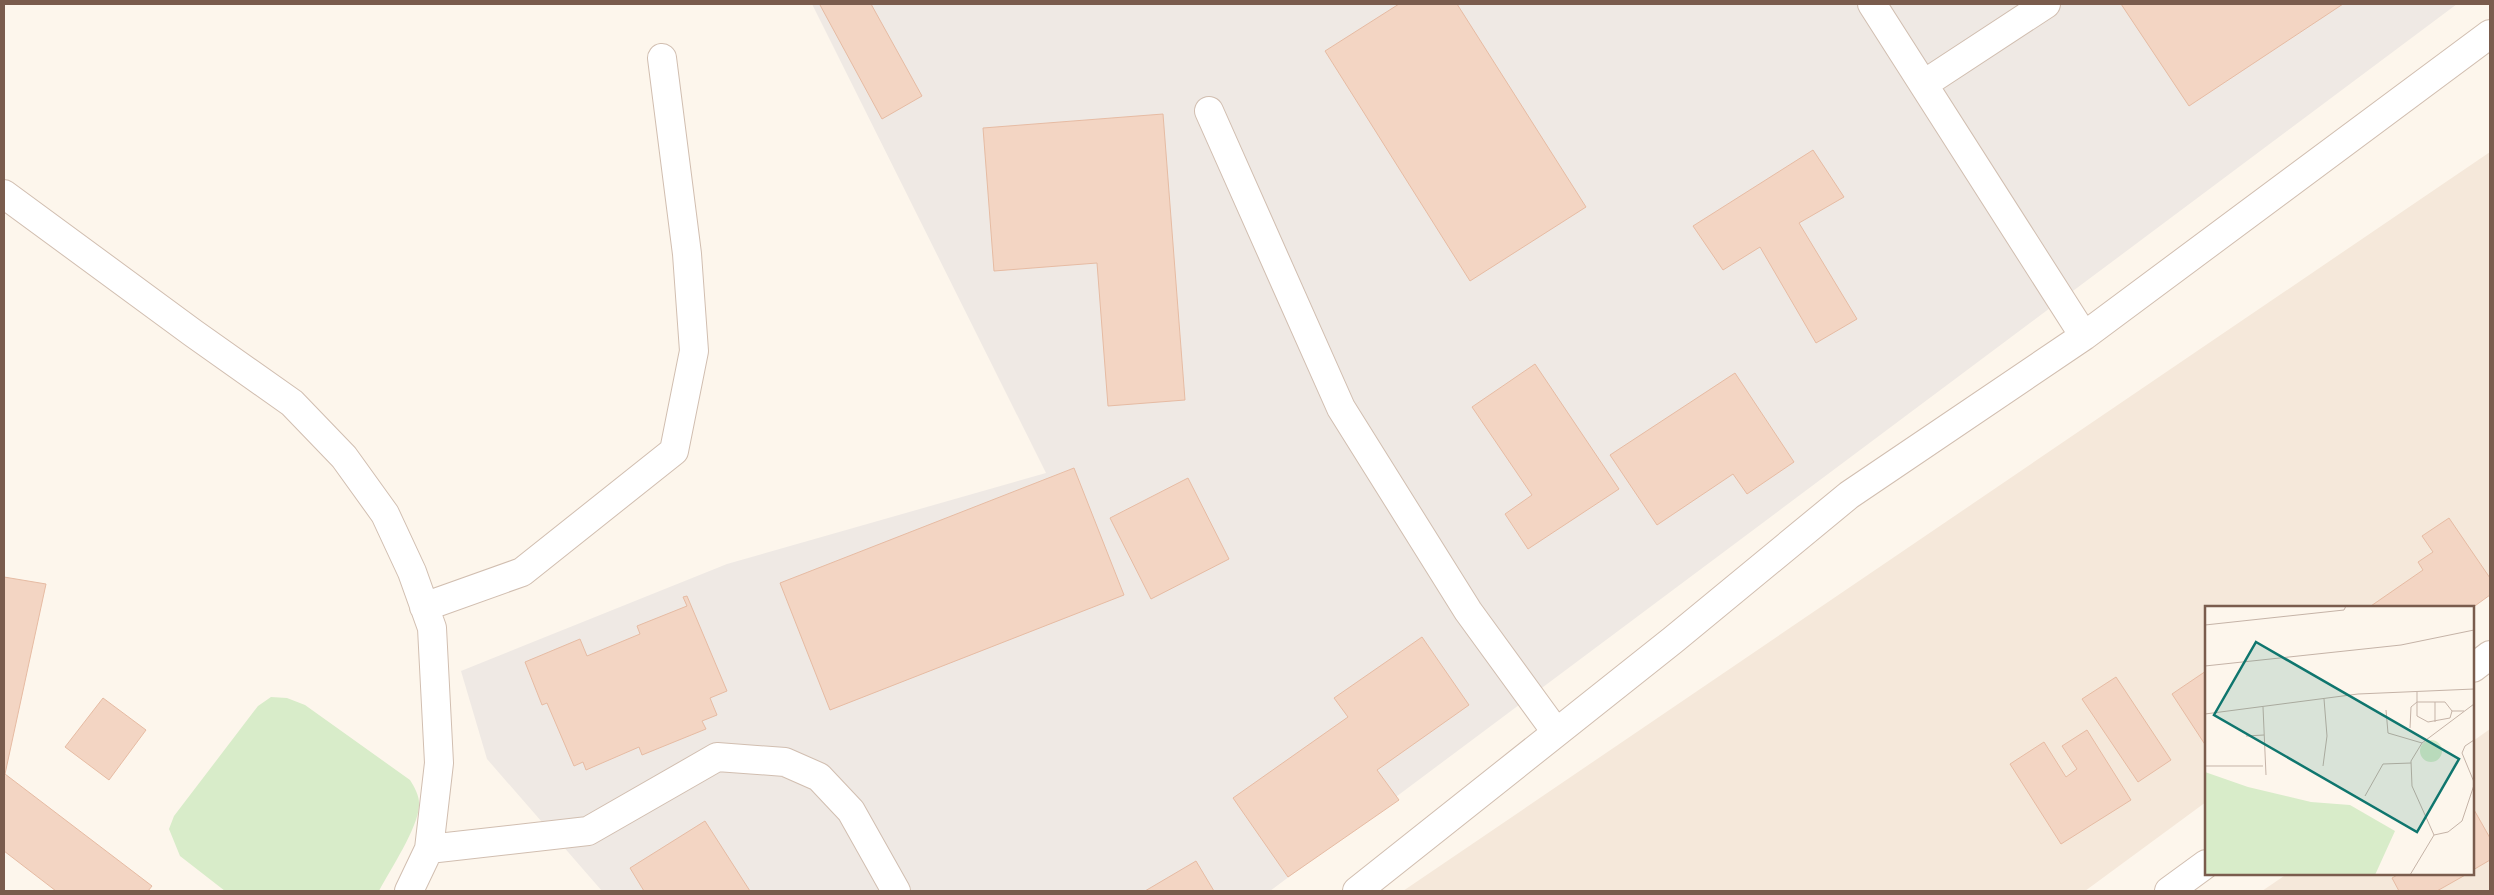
<svg xmlns="http://www.w3.org/2000/svg" width="2494" height="895" viewBox="0 0 2494 895" font-family="'IBM Plex Sans',sans-serif">
	<style>
		.residential { fill: #f5e8da }
		.industrial { fill: #efe9e4 }
		.green { fill: #d8ecc9 }
		.building { fill: #f3d5c3; stroke: #e6bba3 }
		.lines { fill: none; stroke-linecap: round; stroke-linejoin: round }
		.minor-casing { stroke: #d1beb0; stroke-width: 30 }
		.minor { stroke: #fff; stroke-width: 28 }
		.inset-road { fill: none; stroke: #c5b3a7; stroke-width: 1 }
		.view { fill: #0f766e; fill-opacity: 0.15; stroke: #0f766e; stroke-width: 2.5 }
		.inset-edge { fill: none; stroke: #7a5c4d; stroke-width: 2.5 }
	</style>
	<rect width="100%" height="100%" fill="#fdf6ec"/>
	<path class="residential" d="M2490,152V592L2469,607L2206,608V802L2085,891H1403Z
		M2490,729V891H2262L2287,874H2473V741Z"/>
	<path class="industrial" d="M812,4H2457L1270,891H602L487,759L461,671L727,564L1046,473Z"/>
	<path class="green" d="M271,697L287,698L305,705L410,780C415,788 420,797 419,806C418,828 390,870 379,891H225L180,856L169,829L174,816L258,706Z"/>
	<path class="building" d="M822,4H871L922,96L882,119L820,5Z
		M1399,4H1457L1586,207L1470,281L1325,51Z
		M2121,4H2343L2189,106Z
		M1163,114L1185,400L1108,406L1097,263L994,271L983,128Z
		M1813,150L1844,197L1799,223L1857,319L1816,343L1760,247L1723,270L1693,226Z
		M1535,364L1619,489L1528,549L1505,514L1532,495L1472,407Z
		M1735,373L1794,462L1747,494L1733,474L1657,525L1610,455Z
		M1074,468L1124,595L830,710L780,583Z
		M1188,478L1229,559L1151,599L1110,518Z
		M2449,518L2490,578V595L2472,608H2368L2423,570L2418,562L2433,552L2422,536Z
		M4,577L46,584L5,774L152,886L148,891H56L4,851Z
		M687,596L727,691L710,698L717,715L702,721L706,729L642,755L639,747L586,770L583,762L574,766L547,703L542,705L525,662L580,639L587,656L640,634L637,626L687,606L683,597Z
		M1422,637L1469,705L1377,770L1399,800L1288,877L1233,798L1348,717L1334,698Z
		M2206,671V746L2172,694Z
		M2116,677L2171,760L2138,782L2082,699Z
		M103,698L146,730L109,780L65,747Z
		M2087,730L2131,800L2061,844L2010,764L2044,742L2066,777L2077,769L2062,746Z
		M2473,808L2490,838V860L2473,870Z
		M705,821L750,891H644L630,868Z
		M1196,861L1214,891H1145Z
		M2399,874H2467L2437,891H2399L2392,878Z"/>
	<g class="lines">
		<defs>
			<path id="minor" d="M1872,4L2084,336
				M1924,84L2046,4
				M1209,111L1341,408L1468,611L1556,732
				M4,194L193,333L292,403L344,457L385,514L412,572L432,628L439,763L429,849L409,891
				M424,607L522,572L674,451L694,351L687,254L662,58
				M2473,668L2490,655
				M429,849L588,831L717,757L785,762L819,777L851,811L896,891
				M1357,891L1673,640L1849,495L2084,336L2490,34
				M2169,891L2206,864"/>
		</defs>
		<use href="#minor" class="minor-casing"/>
		<use href="#minor" class="minor"/>
	</g>
	<g transform="translate(2205 606)">
		<rect width="269" height="269" fill="#fdf6ec"/>
		<path d="M215 145a11 11 0 1 1 22 0a11 11 0 1 1-22 0ZM0,166L43,181L106,196L145,199L190,225L170,269H0Z" fill="#d8ecc9"/>
		<path class="inset-road" d="M0,19L139,4L141,0M0,60L196,39L269,24M212,86V96H240L247,105H259M212,96V110L223,116L245,112L247,105M230,96V116M58,101L61,169M181,104L183,127L217,137M0,108L153,88L269,83M205,122L206,101L212,96M41,130L59,129M269,134L260,140L257,147L269,176M0,160H58M118,160L122,130L119,93M160,190L178,158L206,157M229,229L207,180L206,155L217,137L269,98M229,229L243,226L257,215L269,179M205,269L229,229"/>
		<path class="view" d="M51,36L254,153L212,226L9,109Z"/>
		<rect width="269" height="269" class="inset-edge"/>
	</g>
	<rect width="2494" height="895" fill="none" stroke="#7a5c4d" stroke-width="10"/>
</svg>
